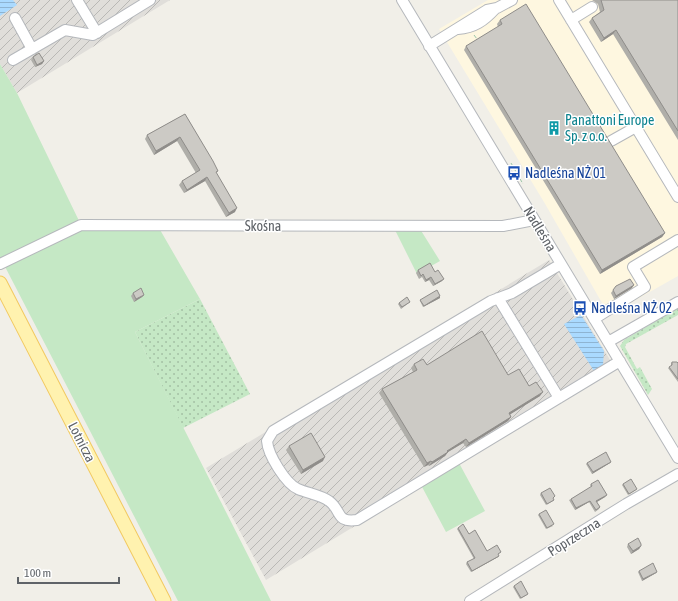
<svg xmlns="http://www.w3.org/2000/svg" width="678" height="601" viewBox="0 0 678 601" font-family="'Asap Condensed',sans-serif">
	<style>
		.commercial { fill: #fef7e0 }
		.industrial { fill: url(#industrial-furrows) }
		.grass { fill: url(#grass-dots) }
		.garden { fill: #c5e8c5 }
		.water { fill: url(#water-rules) }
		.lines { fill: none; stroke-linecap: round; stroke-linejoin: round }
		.minor-casing { stroke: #b5b8bc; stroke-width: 12 }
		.major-casing { stroke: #f2c960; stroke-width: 15 }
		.path { stroke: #9cc7a9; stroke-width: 1; stroke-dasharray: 4 2; stroke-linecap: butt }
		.minor { stroke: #fff; stroke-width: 10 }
		.major { stroke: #fff2af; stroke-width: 13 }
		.wall { fill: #afaea9 }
		.shaded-wall { fill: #8f8d8a }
		.building { fill: #cccac5; stroke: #8f8d8a }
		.labels { text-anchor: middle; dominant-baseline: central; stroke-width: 3; stroke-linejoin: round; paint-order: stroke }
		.culture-label { font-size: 14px; fill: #0d838f; stroke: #fff; text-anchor: start }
		.transit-label { font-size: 14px; fill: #164399; stroke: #fff; text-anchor: start }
		.street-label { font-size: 14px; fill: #5f6368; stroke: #fff }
	</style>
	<defs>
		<pattern id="industrial-furrows" width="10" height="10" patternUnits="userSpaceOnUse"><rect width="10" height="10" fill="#e0deda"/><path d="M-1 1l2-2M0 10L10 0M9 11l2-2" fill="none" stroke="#b9b8b5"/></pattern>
		<pattern id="grass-dots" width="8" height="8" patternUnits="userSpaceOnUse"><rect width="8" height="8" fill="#c5e8c5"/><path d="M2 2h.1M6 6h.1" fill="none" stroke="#a3c0a4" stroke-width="1.8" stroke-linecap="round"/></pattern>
		<pattern id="water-rules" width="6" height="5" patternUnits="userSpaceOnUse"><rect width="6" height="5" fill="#aadaff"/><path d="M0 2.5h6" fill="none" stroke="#8eb4d2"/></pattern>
	</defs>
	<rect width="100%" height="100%" fill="#f1efe8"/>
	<path class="commercial" d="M488,0H678V276L609,315L544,202L439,29Z"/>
	<path class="industrial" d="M0,0H170L17,93L0,64Z
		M549,260L615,368L266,580L206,468Z"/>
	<path class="grass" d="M200,299L250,394L183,428L135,332Z
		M678,308V315L626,344L625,347L637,369L640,367L652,389L648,395L620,346L624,340Z"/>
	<path class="garden" d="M0,64L17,93L82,227L159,228L200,299L135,332L271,601H178L0,257Z
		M420,229L440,261L417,274L395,230Z
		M459,463L485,511L446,532L421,485Z"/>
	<path class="water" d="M0,0H13L17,5L0,16Z
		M581,315L604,351L603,365L594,371L564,324Z"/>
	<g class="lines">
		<defs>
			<path id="minor" d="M77,0L97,33
				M402,0L678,458
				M559,0L678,197
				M15,18L32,49
				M571,20L592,7
				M458,29C474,28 484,21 495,9
				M429,46L487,10L497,8L512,0
				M13,60L65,30L93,35L150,0
				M611,141L636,127
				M0,264L81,225L503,226L534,220
				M561,264L512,293L491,301L273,431L267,441C268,455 286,484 298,489C307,493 321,495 329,501C342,510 335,523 357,520L620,361
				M498,298L559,398
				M594,319L645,287L633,267L678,240
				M608,342L678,302
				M470,601L626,504L678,474"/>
			<path id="major" d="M0,283L164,601"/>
		</defs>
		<use href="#minor" class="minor-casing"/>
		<use href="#major" class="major-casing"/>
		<path class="path" d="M474,35L477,39
			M511,163L523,184"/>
		<use href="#minor" class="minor"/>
		<use href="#major" class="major"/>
	</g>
	<path class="wall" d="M592,0H678V140L613,34L601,42L589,22L592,18L600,12L598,4Z
		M500,20L665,233L662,237L600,274L464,50L466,46L498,27L497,24Z
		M33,57L44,61L42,64L35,67L31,60Z
		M185,114L218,171L216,173L235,212L226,217L205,181L184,193L179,185L182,181L196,173L177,141L154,155L145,139L147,135Z
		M418,270L435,272L442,281L433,286L429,280L425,282L422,277L419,279L416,273Z
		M616,286L632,288L614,299L611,293Z
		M133,293L144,295L142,297L134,302L131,296Z
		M440,298L423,307L420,301V300Z
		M410,302L401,309L398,304L399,303Z
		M672,362L678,363V382L668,368L671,366V363Z
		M414,364L427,365L508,375L529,386L540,396L510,414L511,417L508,421L466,447L463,443L448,452L445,456L429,466L428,465L424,467L379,393L382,389L413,372L411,368Z
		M289,446L323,461L301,474L286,450Z
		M611,462L610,463L592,474L586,464L587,463Z
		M591,484L605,497L597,502L600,507L599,509L595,512L589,502L575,510L569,500L571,499L591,487L590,485Z
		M623,484L636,490L628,495L622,485Z
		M541,493L554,498H553L554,500L553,501L546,505L540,495Z
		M539,514L553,526L546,529L538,515Z
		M458,528L469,534L487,551L501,552L498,554V557L471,572L466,564L467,562L474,559L457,529Z
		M628,544L641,546L639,549L631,554L627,547Z
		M639,571L656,573L642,581L638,572Z
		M514,586L527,595L520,599L513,587Z"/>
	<path class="shaded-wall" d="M616,30L613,34L601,42L604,38Z
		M44,61L42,64L35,67L37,65Z
		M180,137L177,141L154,155L156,151Z
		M207,177L205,181L184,193L187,190Z
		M237,208L235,212L226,217L229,213Z
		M665,233L662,237L600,274L602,270Z
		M431,277L429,280L425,282L426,280Z
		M444,279L442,281L433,286L435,284Z
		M634,285L632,288L614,299L616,296Z
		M144,295L142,297L134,302L136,299Z
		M440,296V298L423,307L424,306Z
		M543,392L540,396L506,417L509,413Z
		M511,417L508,421L466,447L469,443Z
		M466,439L463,443L448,452L445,456L429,466L432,462L447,451Z
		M325,457L323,461L301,474L303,470Z
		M431,461L428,465L424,467L427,463Z
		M611,462L610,463L592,474L593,472Z
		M607,495L605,497L595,503L596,501Z
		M590,501L589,502L575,510L576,508Z
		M641,546L639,549L631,554L633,551Z
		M499,556L498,557L471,572L472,571Z
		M657,572L656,573L642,581L643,579Z"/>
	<path class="building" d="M601,0H678V131L616,30L604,38L592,18L604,10Z
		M526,4L665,233L602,270L466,46L502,24L500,20Z
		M39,53L44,61L37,65L33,57Z
		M185,114L213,161L218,171L216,172L237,208L229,213L207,177L187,190L182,181L200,170L180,137L156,151L147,135Z
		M430,263L435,272L438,270L444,279L435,284L431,277L426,280L423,274L421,276L418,270Z
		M630,279L634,285L616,296L613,290L616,286Z
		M141,288L144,295L136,299L133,293Z
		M437,290L440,296L424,306L420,300Z
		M407,297L410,302L402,307L399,303Z
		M482,331L508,375L519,369L529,386L536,382L543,392L509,413L511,417L469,443L466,439L447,451L448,452L432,462L431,461L427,463L382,389L417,370L414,364L423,359L427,365Z
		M672,362H677L678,363V379L669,367L672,365Z
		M311,433L325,457L303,470L289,446Z
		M606,452L611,462L593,472L587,463Z
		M631,479L637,489L629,494L623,484Z
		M598,480L607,495L596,501L600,507L596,510L590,501L576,508L571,499L592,486L591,484Z
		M550,488L555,496L553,498L554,500L547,504L541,493Z
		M546,510L554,524L547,528L539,514Z
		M463,524L469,534L475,530L487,551L497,545L501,552L498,554L499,556L472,571L467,562L475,558L458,528Z
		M638,538L641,544V546L633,551L628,544Z
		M653,563L657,572L643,579L639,571Z
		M521,581L528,594L521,598L514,586Z"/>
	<defs>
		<symbol id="building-bare" viewBox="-9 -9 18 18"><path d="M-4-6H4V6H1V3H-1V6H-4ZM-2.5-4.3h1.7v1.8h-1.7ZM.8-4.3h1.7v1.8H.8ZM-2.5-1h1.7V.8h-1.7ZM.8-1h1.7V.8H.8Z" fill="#0f9aa8" stroke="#fff" stroke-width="2.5" paint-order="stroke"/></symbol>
		<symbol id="bus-bare" viewBox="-9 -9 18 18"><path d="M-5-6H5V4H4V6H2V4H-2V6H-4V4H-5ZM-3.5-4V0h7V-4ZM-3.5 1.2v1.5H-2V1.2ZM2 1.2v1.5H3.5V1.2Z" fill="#1a4fb4" stroke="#fff" stroke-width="2.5" paint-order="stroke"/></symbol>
	</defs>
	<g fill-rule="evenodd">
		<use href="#building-bare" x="544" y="118" width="20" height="20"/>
		<use href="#bus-bare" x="504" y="163" width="20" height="20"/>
		<use href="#bus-bare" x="570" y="298" width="20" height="20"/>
	</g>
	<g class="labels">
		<g class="culture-label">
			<text x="565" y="120">Panattoni Europe<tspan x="565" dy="16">Sp. z o.o.</tspan></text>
		</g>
		<g class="transit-label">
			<text x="525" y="173">Nadleśna NŻ 01</text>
			<text x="591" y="308">Nadleśna NŻ 02</text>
		</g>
		<g class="street-label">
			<text x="263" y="226">Skośna</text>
			<text transform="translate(540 229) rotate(59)">Nadleśna</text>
			<text transform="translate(82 442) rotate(63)">Lotnicza</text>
			<text transform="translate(574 537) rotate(-32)">Poprzeczna</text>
		</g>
	</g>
	<path d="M18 577v6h101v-6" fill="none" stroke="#5f6368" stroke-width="2"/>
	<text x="24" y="577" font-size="12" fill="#5f6368" stroke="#ffffff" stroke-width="3" paint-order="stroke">100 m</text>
</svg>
